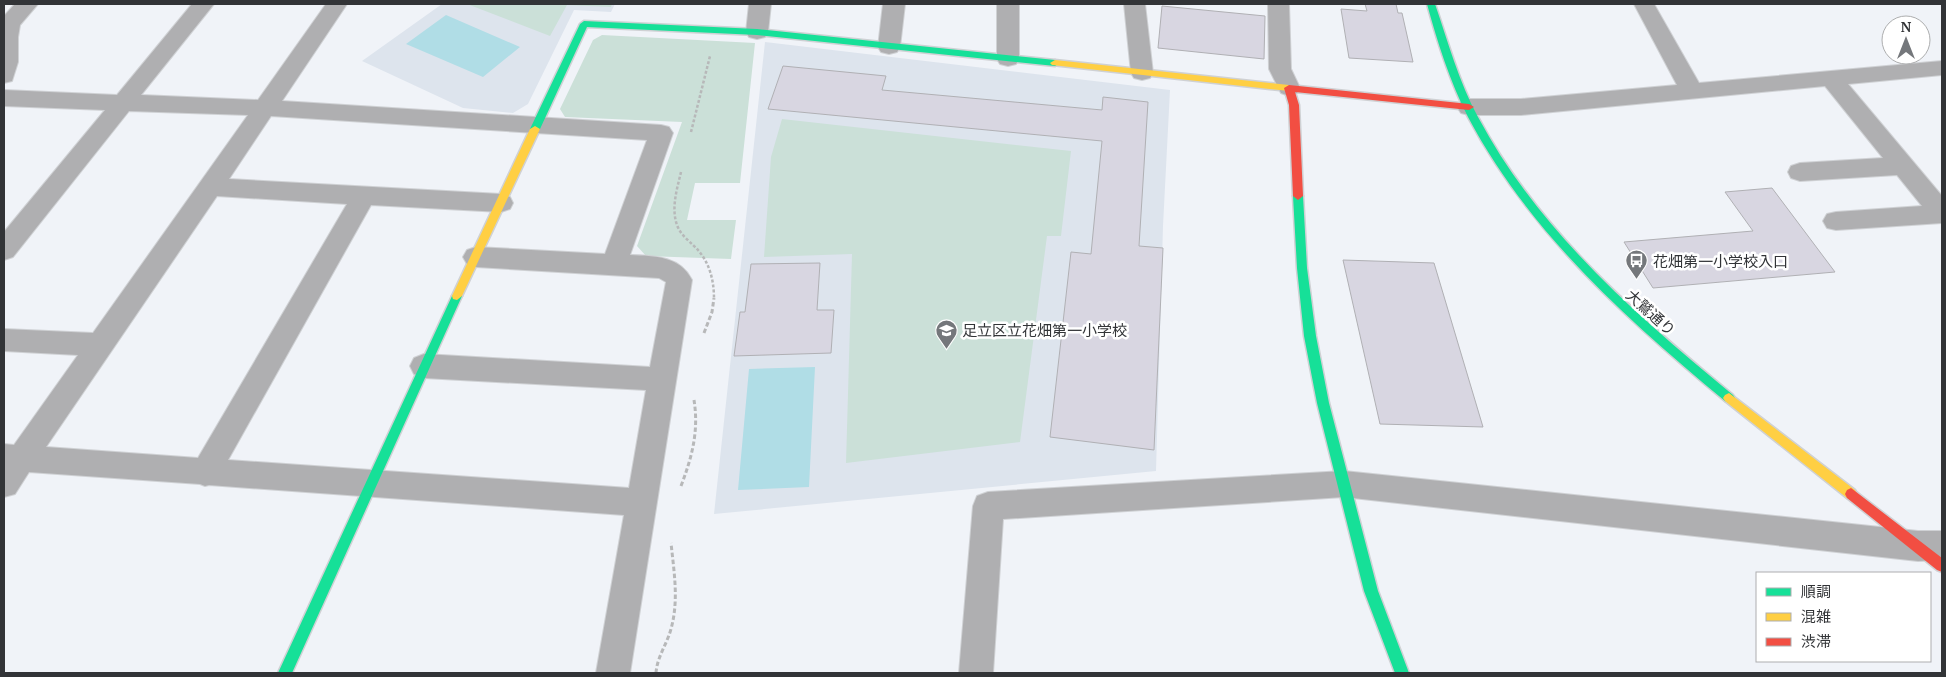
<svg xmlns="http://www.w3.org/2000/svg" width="1946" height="677" viewBox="0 0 1946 677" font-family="'PT Serif','Noto Sans JP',serif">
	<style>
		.built { fill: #dde4ed }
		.green { fill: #cbe0d8 }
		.water { fill: #b0dde6 }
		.building { fill: #d8d6e1; stroke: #b0b0b4 }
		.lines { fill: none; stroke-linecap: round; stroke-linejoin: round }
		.street-casing { stroke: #cfd1d4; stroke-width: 2 }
		.fast-casing { stroke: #cfd1d4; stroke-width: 3 }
		.slow-casing { stroke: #cfd1d4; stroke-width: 3 }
		.jam-casing { stroke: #cfd1d4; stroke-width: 3 }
		.path-far1 { stroke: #b7b8b9; stroke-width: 2.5; stroke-dasharray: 3 2; stroke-linecap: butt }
		.path { stroke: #b7b8b9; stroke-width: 3; stroke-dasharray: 4.5 2.5; stroke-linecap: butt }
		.street { fill: #afafb1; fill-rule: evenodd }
		.fast { fill: #16e098; fill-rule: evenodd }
		.slow { fill: #ffcf43; fill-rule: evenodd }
		.jam { fill: #f24e42; fill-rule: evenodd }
		.labels { text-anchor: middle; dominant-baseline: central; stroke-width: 5; stroke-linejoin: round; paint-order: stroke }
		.poi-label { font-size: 15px; fill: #323437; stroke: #fff; text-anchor: start }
		.street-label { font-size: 15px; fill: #323437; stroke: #fff }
	</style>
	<rect width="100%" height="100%" fill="#f0f3f8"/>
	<path class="built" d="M442,4H615L611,12L574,10L528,104L513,113L463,108L362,61Z
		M765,42L1170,90L1163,226L1156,471L714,514Z"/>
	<path class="green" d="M467,4H612L611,7L567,5L550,36Z
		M602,35L755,43L740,183H695L687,220H736L731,259L646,256L637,246L682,122L565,117L560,109L593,40Z
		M782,119L1071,151L1061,236H1047L1020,442L846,463L852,254L764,257L771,157Z"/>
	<path class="water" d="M446,15L520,47L483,77L406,44Z
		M815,367L809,487L738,490L749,369Z"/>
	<path class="building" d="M1365,4H1396L1398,13H1402L1413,62L1349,58L1341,9L1367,11Z
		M1162,6L1265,16L1264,59L1158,48Z
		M783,66L886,76L882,90L1102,110L1103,97L1148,102L1139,246L1163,248L1154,450L1050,437L1071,252L1091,254L1102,141L768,109Z
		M1772,188L1835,272L1653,288L1624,242L1753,231L1725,192Z
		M1343,260L1434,263L1483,427L1380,424Z
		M820,263L817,310H834L831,353L734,356L740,312H745L751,264Z"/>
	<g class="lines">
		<defs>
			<path id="street" d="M15,4H38L20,25L18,37V62L12,81L4,83V16Z
				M192,4H214L141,95L258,100L326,4H347L282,101L661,125L669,127L673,133L630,255C655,256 680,256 692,280L630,673H596L624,515L209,485L205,486L200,484L29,472L15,494L4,497V444L14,445L78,355L4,351V329L93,333L248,115L129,111L13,257L4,260V232L105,110L4,106V90L117,95ZM271,116L647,140L605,254L476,247L467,250L463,257L467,264L476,267L659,278L666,282L650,367L424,354L414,358L410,366L414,374L424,378L646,390L629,488L228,460L371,205L501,212L510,209L513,203L510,197L501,194L229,179ZM217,196L347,204L198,458L46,447Z
				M749,4H771L768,32L765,37L757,39L749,37L746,32Z
				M883,4H905L900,47L897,52L889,54L881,52L878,47Z
				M997,4H1019V59L1016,64L1008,66L1000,64L997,59Z
				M1124,4H1145L1153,73L1150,78L1142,80L1134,78L1131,73Z
				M1268,4H1289L1291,69L1300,88L1297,93L1289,96L1281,93L1269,69Z
				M1634,4H1654L1699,83L1942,61V75L1848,84L1942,196V223L1836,230L1827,228L1823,221L1827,214L1836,212L1922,206L1897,175L1800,181L1791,178L1788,172L1791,166L1800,163L1883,158L1825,86L1521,115H1469L1461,113L1457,107L1461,101L1469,99H1521L1677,85Z
				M1344,471L1918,531H1942V560L1918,561L1344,497L1003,519L993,673H959L973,506L977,496L988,492Z"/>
			<path id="fast" d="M1427,4H1435C1448,42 1459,82 1478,117C1538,230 1636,315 1733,395L1735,398L1733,401L1729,403L1725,401C1626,319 1529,232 1468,117C1450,82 1437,41 1427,4Z
				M584,21L757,29L1055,60L1060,63L1055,66L757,35L587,27L540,129L538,131H532L530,129L580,24Z
				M1298,192L1303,196L1307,268L1316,336L1329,403L1378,591L1409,673H1395L1364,591L1317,403L1304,336L1297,268L1293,196Z
				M457,292L462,296L292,673H278L452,296Z"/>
			<path id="slow" d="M1055,60L1289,85L1294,88L1289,91L1052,65L1050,63Z
				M535,126L540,129L462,296L457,300L453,299L452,296L530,129Z
				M1729,393L1855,490L1857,494L1855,498L1851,500L1847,498L1725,401L1723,398L1725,395Z"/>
			<path id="jam" d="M1289,85L1469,104L1474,107L1469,110L1295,92L1299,105L1303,196L1298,200L1293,196L1289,105L1284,88Z
				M1851,488L1942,558V572L1937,570L1847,498L1845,494L1847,490Z"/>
		</defs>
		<use href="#street" class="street-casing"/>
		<use href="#fast" class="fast-casing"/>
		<use href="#slow" class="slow-casing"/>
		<use href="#jam" class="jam-casing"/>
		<path class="path-far1" d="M691,132L710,56
			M681,172C677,189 671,208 677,225C680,234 688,240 694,246C709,260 714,279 714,299"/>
		<path class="path" d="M704,333L712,312L714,298
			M681,486C692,457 699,431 694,400
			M656,673C657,657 667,644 671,629C679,600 674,572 671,543"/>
		<use href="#street" class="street"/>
		<use href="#fast" class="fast"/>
		<use href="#slow" class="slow"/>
		<use href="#jam" class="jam"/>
	</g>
	<defs>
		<symbol id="bus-pin" viewBox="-11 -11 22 30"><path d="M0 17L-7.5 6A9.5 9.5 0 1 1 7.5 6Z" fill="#74777b" stroke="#fff"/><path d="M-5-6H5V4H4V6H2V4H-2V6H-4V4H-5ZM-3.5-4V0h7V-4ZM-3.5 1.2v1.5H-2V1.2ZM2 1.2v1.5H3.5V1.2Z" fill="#fff"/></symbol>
		<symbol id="school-pin" viewBox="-11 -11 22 30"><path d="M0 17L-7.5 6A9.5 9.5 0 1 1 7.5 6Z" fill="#74777b" stroke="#fff"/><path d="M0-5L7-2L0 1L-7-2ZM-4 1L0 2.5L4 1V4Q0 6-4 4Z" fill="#fff"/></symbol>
	</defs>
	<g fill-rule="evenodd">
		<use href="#bus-pin" x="1624" y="248" width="25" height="34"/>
		<use href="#school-pin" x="934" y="318" width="25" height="34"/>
	</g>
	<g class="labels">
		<g class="poi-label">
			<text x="1653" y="261">花畑第一小学校入口</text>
			<text x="962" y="330">足立区立花畑第一小学校</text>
		</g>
		<g class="street-label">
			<text transform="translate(1651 312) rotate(42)">大鷲通り</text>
		</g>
	</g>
	<rect width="1946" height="677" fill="none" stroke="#323437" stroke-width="10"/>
	<rect x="1756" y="572" width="175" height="90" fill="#ffffff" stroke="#adaeaf"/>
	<rect x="1766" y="588" width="25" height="8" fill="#16e098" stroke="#adaeaf"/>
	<text x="1801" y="597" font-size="15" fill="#323437">順調</text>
	<rect x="1766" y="613" width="25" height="8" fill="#ffcf43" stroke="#adaeaf"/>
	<text x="1801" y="622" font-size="15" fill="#323437">混雑</text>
	<rect x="1766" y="638" width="25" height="8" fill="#f24e42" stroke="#adaeaf"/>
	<text x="1801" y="647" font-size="15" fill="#323437">渋滞</text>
	<g transform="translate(1906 40)"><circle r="24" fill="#ffffff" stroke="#adaeaf"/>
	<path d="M0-4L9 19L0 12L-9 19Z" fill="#74777b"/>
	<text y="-8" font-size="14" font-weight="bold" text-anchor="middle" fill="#323437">N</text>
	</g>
</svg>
